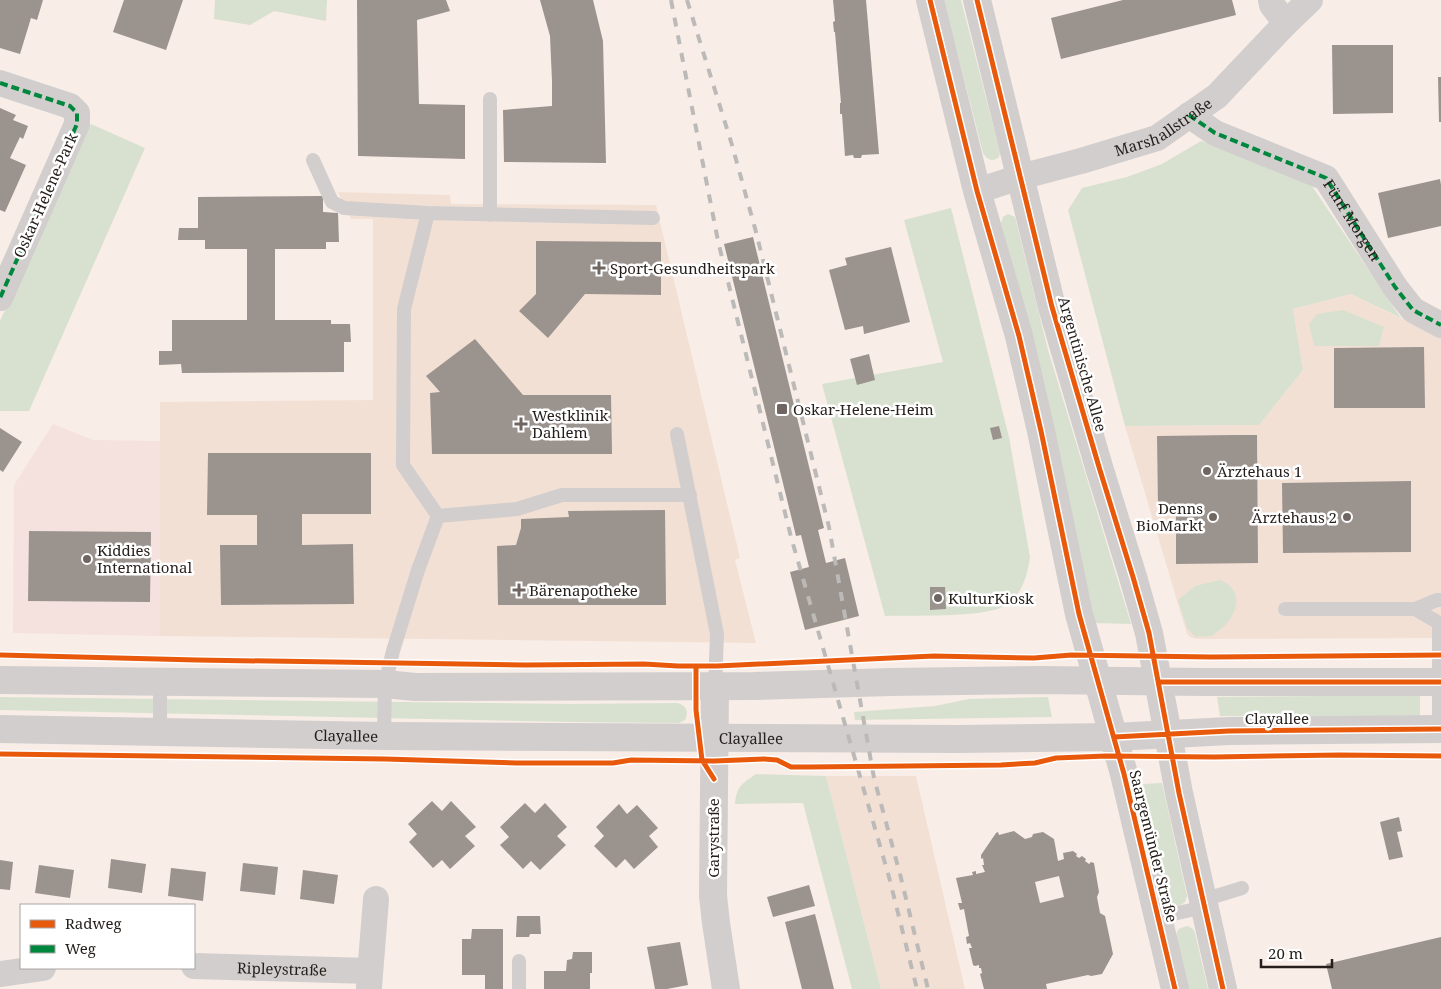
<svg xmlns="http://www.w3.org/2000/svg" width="1441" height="989" viewBox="0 0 1441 989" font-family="'Noto Serif',serif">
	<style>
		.built { fill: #f3e0d5 }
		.education { fill: #f5e1de }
		.green { fill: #d8e1cf }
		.building { fill: #9b938e; fill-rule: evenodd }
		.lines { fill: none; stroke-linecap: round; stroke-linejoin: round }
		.lane { stroke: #d1cecd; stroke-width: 14 }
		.street { stroke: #d1cecd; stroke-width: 26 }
		.secondary { stroke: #d1cecd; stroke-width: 28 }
		.rail { stroke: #bcbab9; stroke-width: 4; stroke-dasharray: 9 9; stroke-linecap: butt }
		.quiet { stroke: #00873e; stroke-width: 4; stroke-dasharray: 8 4; stroke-linecap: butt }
		.cycleway-casing { stroke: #fff; stroke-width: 8 }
		.cycleway { stroke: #e8590c; stroke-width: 5 }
		.poi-dot { fill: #6f6662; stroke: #fff; stroke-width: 2 }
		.labels { text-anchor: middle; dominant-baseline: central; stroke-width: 5; stroke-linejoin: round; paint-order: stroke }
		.street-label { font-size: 15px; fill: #251e1b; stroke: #fff }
		.poi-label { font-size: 15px; fill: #251e1b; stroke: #fff; text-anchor: start }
	</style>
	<rect width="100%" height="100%" fill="#f8ede7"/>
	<path class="built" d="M338,192L450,195L451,204L656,205L740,558L735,560L756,643L160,636V402L373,400V219H351Z
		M1351,294L1441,338V638L1196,639L1190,637L1187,634L1125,426L1259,425L1303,370L1293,309Z
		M826,776H916L965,989H881Z"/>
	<path class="education" d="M53,424L93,440L160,441V636L13,633L14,485Z"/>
	<path class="green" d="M215,0H327L326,21L274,11L250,25L214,19Z
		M944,0H961L1000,153L999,157C992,163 987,159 983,153Z
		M91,124L145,148L29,411H0V321Z
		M1201,141L1310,183L1401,318L1351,294L1293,309L1303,370L1259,425L1125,426L1068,210L1082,188L1127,177L1162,164Z
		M951,208L1009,437L1030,557C1027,577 1022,595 1004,606C985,618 910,615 885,616L822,384L943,362L904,220Z
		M1008,214L1015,217L1048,350L1131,624L1095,623L1068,497L1001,223L1003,217Z
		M1343,310L1384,327L1379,346H1314L1309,324L1317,314Z
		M1220,580C1247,591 1237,618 1217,632C1217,632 1212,636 1211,636C1206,637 1200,636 1195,637L1187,628L1178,600L1195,586Z
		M1420,695V716H1220L1217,697Z
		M0,697L568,704L677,703C687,705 689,712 685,720L679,723L572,722L0,710Z
		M1048,697L1052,717L855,720L854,712L935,706L969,699Z
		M756,774L826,776L881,989H852L803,803L735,804C737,785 742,784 756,774Z
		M1162,783L1187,896L1185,902L1179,906L1173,905L1168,899L1143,784Z
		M1188,926L1193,929L1195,933L1208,989H1188C1186,980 1174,939 1177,932C1179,928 1183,927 1188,926Z"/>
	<path class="building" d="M0,0H43L37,20L31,18L20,54L0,48Z
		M124,0H183L166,50L113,32Z
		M357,0H446L450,11L417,20L419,104L465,105V159L358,156Z
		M540,0H593L603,41L606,163L504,162L503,110L552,106V81L550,36Z
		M833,0H866L879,154L862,155L861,158H854L853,155L845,156L842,114H840V103H841L835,32H834L833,22L835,21Z
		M1123,0H1232L1236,15L1061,59L1051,18Z
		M1332,45H1393V113L1333,114Z
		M1438,77H1441V122H1439Z
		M0,108L16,115L13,120L28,126L23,139L20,137L10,158L26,165L5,212L0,210Z
		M1440,179L1441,185V226L1388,238L1378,193Z
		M323,196V212L338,213L339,242H326V249H275V320H331V324H350L351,342H344V372L182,373L181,364L159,365V351H172V320H247V249H205V240H178L179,228H198V197Z
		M753,237L824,528L818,530L826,563L845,558L859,616L805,630L790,572L809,567L801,535L796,536L724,244Z
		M536,241L661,242V295L585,294L548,338L519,311L536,294Z
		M891,247L910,322L864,334L863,326L845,330L829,270L847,265L845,258Z
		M475,339L523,395H611L612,454H432L430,393L440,392L426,376Z
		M1424,347L1425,408H1334V348Z
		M869,354L875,380L857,385L850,359Z
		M999,426L1002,438L993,440L990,428Z
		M0,428L22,442L3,472L0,470Z
		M1236,435H1257L1258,563L1176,564V506H1158L1157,436Z
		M208,453H371V514H302V545L353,544L354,604L221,605L220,545H257V515H207Z
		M1411,481V552L1283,553L1282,483Z
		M665,510L666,605H498L497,546L516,545L521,528V519L569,517L568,511Z
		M29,531L151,532L150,602L28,601Z
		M930,587H945L946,609L930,610Z
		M432,801L442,811L451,801L476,827L465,836L475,846L450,869L442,860L433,868L409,842L417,834L408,824Z
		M525,803L535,813L545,803L567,827L557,836L566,845L540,870L531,861L523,869L500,845L509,837L500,827Z
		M619,804L627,814L637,805L658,828L649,836L658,847L634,869L625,859L616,868L594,846L604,836L596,827Z
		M1399,817L1402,831L1397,832L1403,857L1389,860L1380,822Z
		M1014,831L1025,839L1032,837L1033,834L1043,832L1054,839L1058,861L1064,859L1063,853L1073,851L1077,854L1076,856L1079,858L1082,856L1086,859L1085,861L1089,864L1091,862L1094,863L1099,892L1097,897L1100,913L1105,916L1113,954L1102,974L1091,976L1088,975L1046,984L1047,989H984L980,974L982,973L981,968H979V965L975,966L973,965L969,948H972L970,943L967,944L966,937L969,936L964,909L960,910L958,903H962L956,878L973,875L972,872L976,871V874L985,872L982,865H984L983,858L981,859V855L996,833L998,832L999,835ZM1059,876L1064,897L1040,903L1035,882Z
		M111,859L146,864L142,893L108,888Z
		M0,860L13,862L10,890L0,889Z
		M243,863L278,867L275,895L240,891Z
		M39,865L74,870L70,898L35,893Z
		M171,868L206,872L203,901L168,896Z
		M303,870L338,875L334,904L300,899Z
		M809,885L815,906L773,917L767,897Z
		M815,914L823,945L834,989H802L785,922Z
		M517,916H540L541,934H530L529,937H516Z
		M472,929H503V989H485V975H462V939H471Z
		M1441,937V989H1332L1326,964Z
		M680,942L688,985L667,989H655L647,947Z
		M573,952H592V973H590V989H544V971H566L567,960L572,959Z"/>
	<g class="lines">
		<path class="lane" d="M490,99V215
			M313,160L332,202L344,208L428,213L653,218
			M677,434L717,634L715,686
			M438,516L517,509L562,495H690
			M1285,609H1415L1437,600H1441
			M1415,609L1439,623
			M1439,729V623
			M160,732V682
			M384,736L385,684L393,651L418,570L438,516L403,465L404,309L428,213
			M1203,900L1242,888
			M1159,917L1205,907
			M519,989V961"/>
		<g class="street">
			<path d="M1271,0L1272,5L1286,23"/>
			<path d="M0,83L70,106L77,113V124L0,298"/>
			<path id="s1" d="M1189,115L1215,133L1326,178L1395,287L1413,310L1441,325"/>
			<path id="s2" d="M977,191L1020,177L1081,161L1157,138L1217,96L1286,23L1310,0"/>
			<path id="s3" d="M194,966L370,971"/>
			<path d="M1,974L43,968"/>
			<path d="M369,987L376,899"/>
		</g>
		<g class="secondary">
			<path d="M930,0L977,191L1019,336L1041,431L1079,614L1124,774L1175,989"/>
			<path d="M977,0L1052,307L1099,467L1133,577L1149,633L1179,793L1223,989"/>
			<path d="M0,680L385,684L415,687L754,686L891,682L1041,680L1203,682H1441"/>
			<path d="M715,686L713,896L716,923L726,989"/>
			<path id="s4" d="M0,729L384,736L957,739L1114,737L1229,731L1441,729"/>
		</g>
		<path class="rail" d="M671,0L718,241L791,537L889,877L917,989
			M687,0L732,145L756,232L829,527L874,778L900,874L928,989"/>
		<path class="quiet" d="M0,83L70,106L77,113V124L0,298
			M1189,115L1215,133L1326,178L1395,287L1413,310L1441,325"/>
		<defs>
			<path id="cycleway" d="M930,0L977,191L1019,336L1041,431L1079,614L1124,774L1175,989
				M977,0L1052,307L1099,467L1133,577L1149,633L1179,793L1223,989
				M0,655L197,660L525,665L644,664L678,666H717L934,656L1034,658L1071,655L1212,657L1441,655
				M696,666V710L702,760L714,779
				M1159,682H1441
				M1114,737L1229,731L1441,729
				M0,754L385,759L517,763H613L631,760L714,761L764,759L777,760L791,767H809L1001,765L1035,763L1056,758L1106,756L1214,757L1340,755L1441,756"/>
		</defs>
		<use href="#cycleway" class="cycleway-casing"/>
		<use href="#cycleway" class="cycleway"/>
	</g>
	<g class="poi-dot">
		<path d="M596.5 260.5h5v5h5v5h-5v5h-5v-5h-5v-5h5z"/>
		<rect x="776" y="403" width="12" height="12" rx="2.5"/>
		<path d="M518.5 416.5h5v5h5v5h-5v5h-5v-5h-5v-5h5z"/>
		<circle cx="1207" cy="471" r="5"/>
		<circle cx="1213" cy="517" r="5"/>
		<circle cx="1347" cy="517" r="5"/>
		<circle cx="87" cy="559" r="5"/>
		<path d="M516.5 582.5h5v5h5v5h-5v5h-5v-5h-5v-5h5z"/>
		<circle cx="938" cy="598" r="5"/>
	</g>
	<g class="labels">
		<g class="street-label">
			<text stroke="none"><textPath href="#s2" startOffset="198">Marshallstraße</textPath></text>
			<text transform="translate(45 195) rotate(-66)">Oskar-Helene-Park</text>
			<text stroke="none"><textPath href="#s1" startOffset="201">Fünf Morgen</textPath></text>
			<text transform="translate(1083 364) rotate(74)">Argentinische Allee</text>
			<text x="1277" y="718">Clayallee</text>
			<text stroke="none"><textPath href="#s4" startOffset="346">Clayallee</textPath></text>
			<text stroke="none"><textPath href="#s4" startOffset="751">Clayallee</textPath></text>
			<text transform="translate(713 838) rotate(-90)">Garystraße</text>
			<text transform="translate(1154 846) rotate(76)">Saargemünder Straße</text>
			<text stroke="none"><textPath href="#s3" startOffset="88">Ripleystraße</textPath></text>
		</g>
		<g class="poi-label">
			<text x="610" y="268">Sport-Gesundheitspark</text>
			<text x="793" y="409">Oskar-Helene-Heim</text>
			<text x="532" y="415">Westklinik<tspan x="532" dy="17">Dahlem</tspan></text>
			<text x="1217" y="471">Ärztehaus 1</text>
			<text x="1203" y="508" text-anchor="end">Denns<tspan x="1203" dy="17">BioMarkt</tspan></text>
			<text x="1337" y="517" text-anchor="end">Ärztehaus 2</text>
			<text x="97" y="550">Kiddies<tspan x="97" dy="17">International</tspan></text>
			<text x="529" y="590">Bärenapotheke</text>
			<text x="948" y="598">KulturKiosk</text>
		</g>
	</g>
	<rect x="20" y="904" width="175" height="65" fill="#ffffff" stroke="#a8a5a4"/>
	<rect x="30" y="920" width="25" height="8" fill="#e8590c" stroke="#a8a5a4"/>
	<text x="65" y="929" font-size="15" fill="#251e1b">Radweg</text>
	<rect x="30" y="945" width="25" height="8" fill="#00873e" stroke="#a8a5a4"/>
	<text x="65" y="954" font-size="15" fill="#251e1b">Weg</text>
	<path d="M1261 959v8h71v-8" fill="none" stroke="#251e1b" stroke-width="2.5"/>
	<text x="1268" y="959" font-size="15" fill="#251e1b" stroke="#ffffff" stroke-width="4" paint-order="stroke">20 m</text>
</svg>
